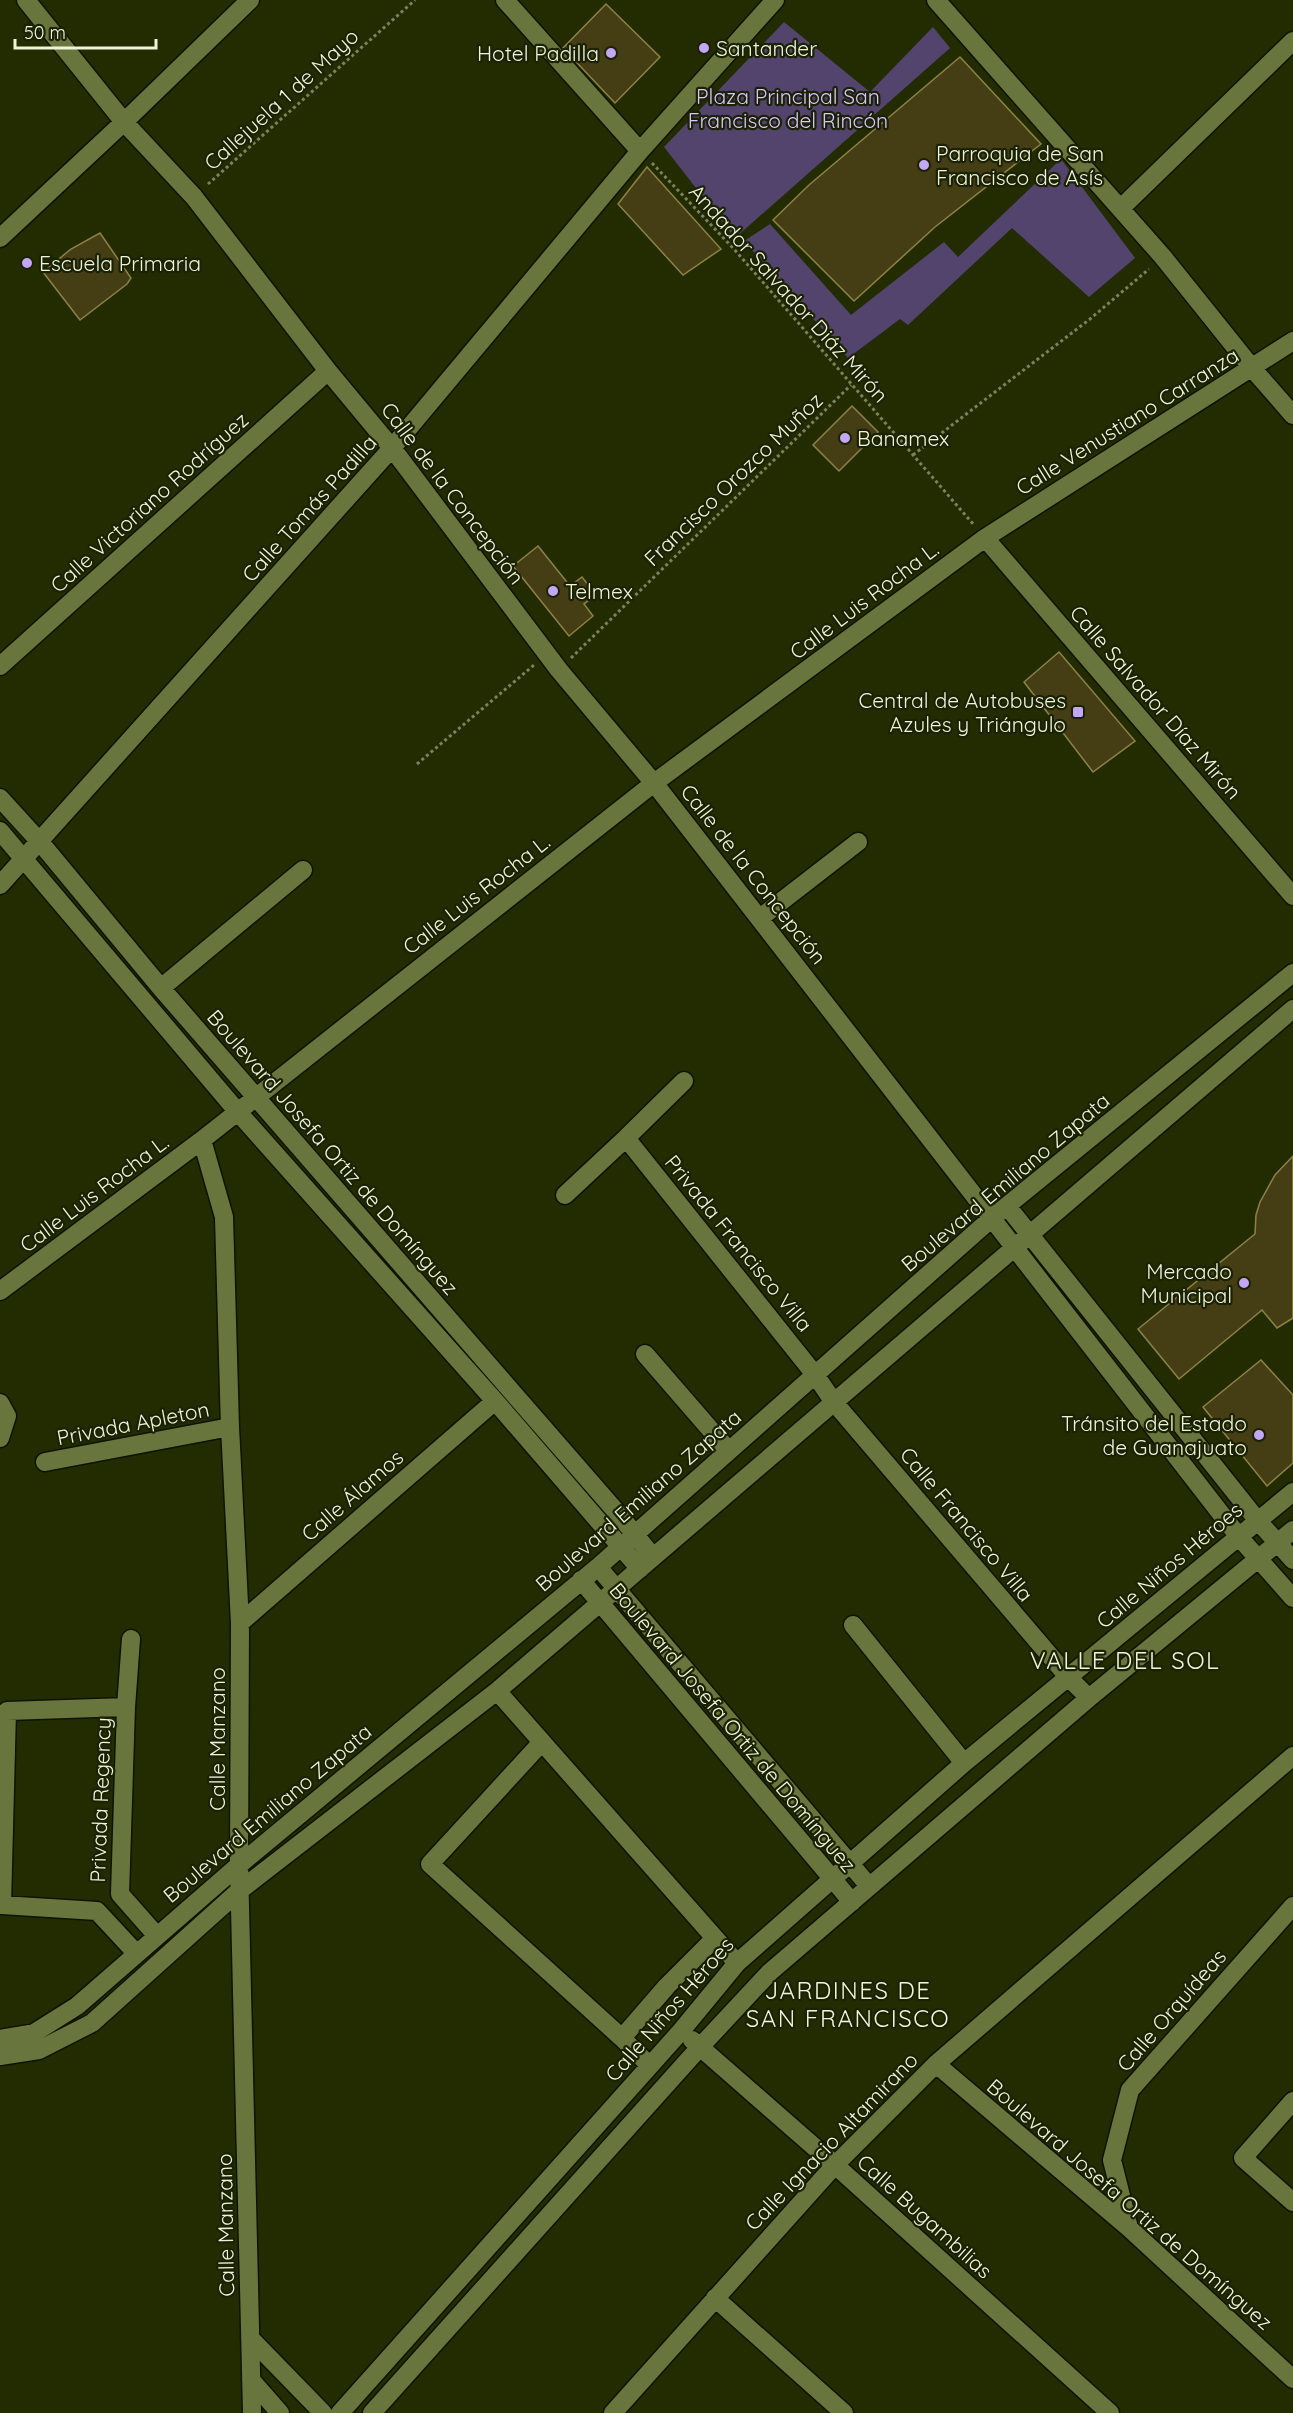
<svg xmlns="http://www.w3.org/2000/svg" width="1293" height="2413" viewBox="0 0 1293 2413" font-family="Quicksand,sans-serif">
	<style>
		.green { fill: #53446d }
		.building { fill: #453e15; stroke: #8d8246; stroke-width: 1.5 }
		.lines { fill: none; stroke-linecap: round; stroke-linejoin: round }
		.minor-casing { stroke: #0e1300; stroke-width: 21 }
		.path { stroke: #7a835d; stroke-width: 3; stroke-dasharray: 3 3; stroke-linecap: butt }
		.minor { stroke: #68763d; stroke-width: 18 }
		.poi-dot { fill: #c2a8f3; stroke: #1b2104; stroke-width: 2 }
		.labels { text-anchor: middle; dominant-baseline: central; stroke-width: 4.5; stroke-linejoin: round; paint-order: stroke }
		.poi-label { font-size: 21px; fill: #edf5d7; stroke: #1b2104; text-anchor: start }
		.park-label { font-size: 21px; fill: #d8c6fd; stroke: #1b2104 }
		.street-label { font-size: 21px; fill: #edf5d7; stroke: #1b2104 }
		.quarter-label { font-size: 24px; letter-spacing: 1.5px; fill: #edf5d7; stroke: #1b2104 }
	</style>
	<rect width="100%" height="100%" fill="#232c00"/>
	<path class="green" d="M784,22L870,92L933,27L950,48L735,238L664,147Z
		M1061,159L1135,258L1089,297L1012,228L908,325L900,319L848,358L744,241L770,224L851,315L944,242L958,257Z"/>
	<path class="building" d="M606,4L660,57L615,103L563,48Z
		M960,57L1041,144L935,227L854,301L773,220L809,185Z
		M647,167L721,249L683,275L618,204Z
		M100,233L131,278L127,284L80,320L43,272L71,249Z
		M852,406L878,432L839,471L813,445Z
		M538,546L570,586L582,577L596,595L584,604L593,616L569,636L513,566Z
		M1059,652L1135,741L1093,772L1024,682Z
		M1293,1156V1318L1277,1328L1262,1310L1179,1379L1138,1329L1255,1234L1256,1215L1260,1202L1275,1175Z
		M1261,1360L1293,1395V1463L1267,1486L1203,1407Z"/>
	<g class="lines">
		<defs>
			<path id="minor" d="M26,0L124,122L194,197L328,371L392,448L559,670L658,788L1239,1537L1293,1598
				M505,0L640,151
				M936,0L1163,257L1252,368L1293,415
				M1121,208L1293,41
				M0,238L124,122L250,0
				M985,538L1293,896
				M0,666L328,371
				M0,798L40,842L161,988L620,1516L653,1557
				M0,831L237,1111L495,1401L640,1569
				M0,885L392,448L640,151L775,0
				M760,918L858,842
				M161,988L303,870
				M626,1138L816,1376L833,1401L1069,1678L1089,1698
				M202,1140L224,1217L230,1427L240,1623L239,1865L252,2413
				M565,1195L626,1138L684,1081
				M1007,1206L1258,1521L1293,1560
				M0,1291L202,1140L654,783L985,538L1293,341
				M645,1354L729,1451
				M0,1403L7,1416L0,1438
				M45,1462L230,1427
				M598,1567L869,1886
				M581,1580L852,1902
				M240,1623L495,1401
				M853,1625L964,1763
				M131,1639L126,1707L120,1894L157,1936
				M497,1691L737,1963
				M126,1707L7,1711L2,1905L97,1911L136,1953
				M542,1742L430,1864L622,2038L650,2066
				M622,2038L667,1986L715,1938
				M0,2039L34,2033L77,2006L239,1865L598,1567L992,1218L1293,973
				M692,2040L835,2165L1110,2413
				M0,2056L39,2050L92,2023L239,1891L497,1691L1293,1009
				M936,2064L1129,2228L1293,2379
				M1293,2101L1243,2158L1293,2202
				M1129,2228L1112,2160L1130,2090L1293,1906
				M715,2298L844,2413
				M250,2338L323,2413
				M251,2380L280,2413
				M340,2413L681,2031L737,1963L964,1763L1293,1492
				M372,2413L700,2047L770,1972L1089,1698L1293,1530
				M613,2413L835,2165L936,2064L1293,1756"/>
		</defs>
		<use href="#minor" class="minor-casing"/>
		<path class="path" d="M652,163L734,249L974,525
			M208,184L415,0
			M913,455L1090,319L1149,269
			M571,658L851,385
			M417,764L534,665"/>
		<use href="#minor" class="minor"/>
	</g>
	<g class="poi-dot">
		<circle cx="704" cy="48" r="6"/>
		<circle cx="611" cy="53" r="6"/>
		<circle cx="924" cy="165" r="6"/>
		<circle cx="27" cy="263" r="6"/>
		<circle cx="845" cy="438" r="6"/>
		<circle cx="553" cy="591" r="6"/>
		<rect x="1072" y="706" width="12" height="12" rx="3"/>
		<circle cx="1244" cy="1283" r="6"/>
		<circle cx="1259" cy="1435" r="6"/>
	</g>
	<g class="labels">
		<g class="poi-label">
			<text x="716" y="48">Santander</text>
			<text x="599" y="53" text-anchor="end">Hotel Padilla</text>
			<text x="936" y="153">Parroquia de San<tspan x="936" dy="24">Francisco de Asís</tspan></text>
			<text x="39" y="263">Escuela Primaria</text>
			<text x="857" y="438">Banamex</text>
			<text x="565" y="591">Telmex</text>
			<text x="1066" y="700" text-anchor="end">Central de Autobuses<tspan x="1066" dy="24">Azules y Triángulo</tspan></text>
			<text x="1232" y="1271" text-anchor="end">Mercado<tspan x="1232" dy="24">Municipal</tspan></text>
			<text x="1247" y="1423" text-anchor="end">Tránsito del Estado<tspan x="1247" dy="24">de Guanajuato</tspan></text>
		</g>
		<g class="park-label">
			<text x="788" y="96">Plaza Principal San<tspan x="788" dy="24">Francisco del Rincón</tspan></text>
		</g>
		<g class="street-label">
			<text transform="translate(281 99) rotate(-42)">Callejuela 1 de Mayo</text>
			<text transform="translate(789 293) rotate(48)">Andador Salvador Diáz Mirón</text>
			<text transform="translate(1127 421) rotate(-32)">Calle Venustiano Carranza</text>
			<text transform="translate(733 479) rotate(-44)">Francisco Orozco Muñoz</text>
			<text transform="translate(453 493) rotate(53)">Calle de la Concepción</text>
			<text transform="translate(149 502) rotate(-42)">Calle Victoriano Rodríguez</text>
			<text transform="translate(309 508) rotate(-48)">Calle Tomás Padilla</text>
			<text transform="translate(864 600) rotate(-37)">Calle Luis Rocha L.</text>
			<text transform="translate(1156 702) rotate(49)">Calle Salvador Díaz Mirón</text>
			<text transform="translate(754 874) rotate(52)">Calle de la Concepción</text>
			<text transform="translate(476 894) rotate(-38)">Calle Luis Rocha L.</text>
			<text transform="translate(333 1152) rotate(49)">Boulevard Josefa Ortiz de Domínguez</text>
			<text transform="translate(1005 1182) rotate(-40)">Boulevard Emiliano Zapata</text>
			<text transform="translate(94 1193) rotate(-37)">Calle Luis Rocha L.</text>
			<text transform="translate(739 1243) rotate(51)">Privada Francisco Villa</text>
			<text transform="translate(133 1423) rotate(-11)">Privada Apleton</text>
			<text transform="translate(352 1495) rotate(-41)">Calle Álamos</text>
			<text transform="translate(638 1500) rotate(-41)">Boulevard Emiliano Zapata</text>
			<text transform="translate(967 1524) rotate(50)">Calle Francisco Villa</text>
			<text transform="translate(1169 1565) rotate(-40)">Calle Niños Héroes</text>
			<text transform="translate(733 1727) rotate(50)">Boulevard Josefa Ortiz de Domínguez</text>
			<text transform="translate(217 1739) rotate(-90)">Calle Manzano</text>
			<text transform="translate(100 1800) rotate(-88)">Privada Regency</text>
			<text transform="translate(267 1813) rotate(-40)">Boulevard Emiliano Zapata</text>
			<text transform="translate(669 2009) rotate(-49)">Calle Niños Héroes</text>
			<text transform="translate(1171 2010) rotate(-49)">Calle Orquídeas</text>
			<text transform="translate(831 2141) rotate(-46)">Calle Ignacio Altamirano</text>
			<text transform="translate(1130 2204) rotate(41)">Boulevard Josefa Ortiz de Domínguez</text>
			<text transform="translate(925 2216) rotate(42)">Calle Bugambilias</text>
			<text transform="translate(225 2225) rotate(-91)">Calle Manzano</text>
		</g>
		<g class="quarter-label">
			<text x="1125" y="1660">VALLE DEL SOL</text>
			<text x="848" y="1990">JARDINES DE<tspan x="848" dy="28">SAN FRANCISCO</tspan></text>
		</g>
	</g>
	<path d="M15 39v9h141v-9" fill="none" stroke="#edf5d7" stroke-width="3"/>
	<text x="24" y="39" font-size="18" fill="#edf5d7" stroke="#1b2104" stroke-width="4.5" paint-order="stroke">50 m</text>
</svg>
